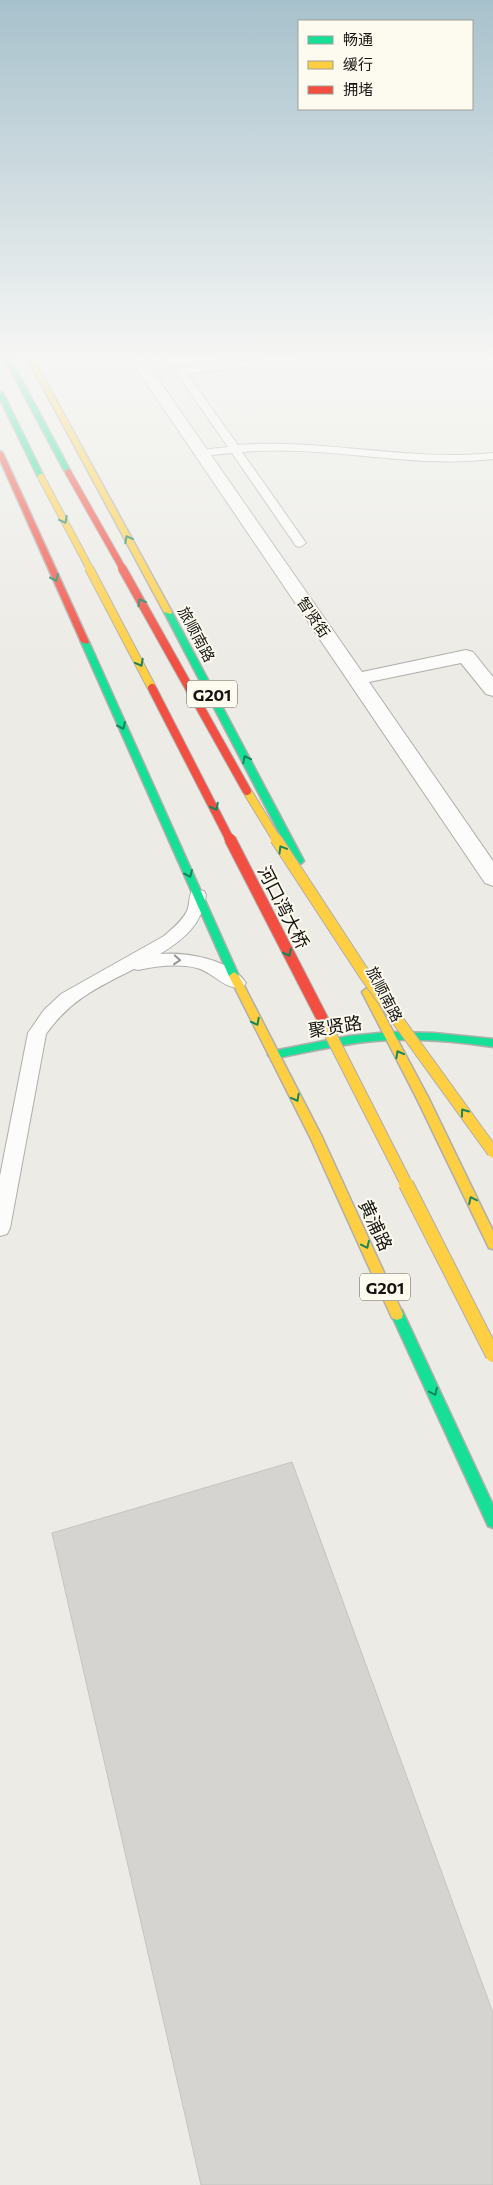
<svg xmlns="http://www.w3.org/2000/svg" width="493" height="2185" viewBox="0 0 493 2185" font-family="Commissioner,'Noto Sans SC',sans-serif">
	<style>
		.building { fill: #d5d4d0; stroke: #c6c4c0 }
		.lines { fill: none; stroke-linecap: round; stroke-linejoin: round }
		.lane-casing { stroke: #afaeaa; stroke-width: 2 }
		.street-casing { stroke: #afaeaa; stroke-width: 2 }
		.fast-casing { stroke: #afaeaa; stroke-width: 3 }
		.slow-casing { stroke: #afaeaa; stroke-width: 3 }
		.jam-casing { stroke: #afaeaa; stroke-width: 3 }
		.lane { fill: #fcfcfb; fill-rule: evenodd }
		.street { fill: #fcfcfb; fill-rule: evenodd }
		.fast { fill: #16e098; fill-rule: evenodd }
		.slow { fill: #ffcf43; fill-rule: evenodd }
		.jam { fill: #f24e42; fill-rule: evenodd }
		.slow-bridge-far3-casing { stroke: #afaeaa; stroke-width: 8; stroke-linecap: butt }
		.slow-bridge-far2-casing { stroke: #afaeaa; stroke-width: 10; stroke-linecap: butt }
		.slow-bridge-far1-casing { stroke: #afaeaa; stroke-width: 13; stroke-linecap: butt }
		.slow-bridge-casing { stroke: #afaeaa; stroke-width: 16; stroke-linecap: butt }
		.jam-bridge-far2-casing { stroke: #afaeaa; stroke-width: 8; stroke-linecap: butt }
		.jam-bridge-far1-casing { stroke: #afaeaa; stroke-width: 10; stroke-linecap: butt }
		.jam-bridge-casing { stroke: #afaeaa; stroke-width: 13; stroke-linecap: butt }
		.slow-bridge-far3 { stroke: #ffcf43; stroke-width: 6 }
		.slow-bridge-far2 { stroke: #ffcf43; stroke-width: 8 }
		.slow-bridge-far1 { stroke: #ffcf43; stroke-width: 11 }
		.slow-bridge { stroke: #ffcf43; stroke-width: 14 }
		.jam-bridge-far2 { stroke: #f24e42; stroke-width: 6 }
		.jam-bridge-far1 { stroke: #f24e42; stroke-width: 8 }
		.jam-bridge { stroke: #f24e42; stroke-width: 11 }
		.oneway { stroke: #16855c }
		.oneway2 { stroke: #949492 }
		.labels { text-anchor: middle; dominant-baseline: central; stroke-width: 4; stroke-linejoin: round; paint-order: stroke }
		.far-street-label { font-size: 15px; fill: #161512; stroke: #fdfaef }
		.shield { fill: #fdfaef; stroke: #5b5a54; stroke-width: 1 }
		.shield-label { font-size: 16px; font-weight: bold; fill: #161512 }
		.street-label { font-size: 18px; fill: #161512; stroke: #fdfaef }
	</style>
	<rect width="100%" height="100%" fill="#ecebe6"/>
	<path class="building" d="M292,1462L493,2013V2185H201L52,1533Z"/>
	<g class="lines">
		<defs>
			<path id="lane" d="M148,356H158L163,364L161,366H155Z
				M278,356H306L301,359L187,374L238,445C323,438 407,462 493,453V459C409,469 326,444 242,452L306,543L300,547L296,546L232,453L202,456L197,453L202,450L228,447L176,372L181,369Z
				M198,890L204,891L206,895C202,925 184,939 160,954C186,952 231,959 246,983L243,987C227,992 213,972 197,968C178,963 157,966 138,970L134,969C98,987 70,1000 46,1034L10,1228L7,1234L0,1236V1176L28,1033L44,1010L61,994L164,936C172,929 182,921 187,911C190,905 188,898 192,891Z"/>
			<path id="street" d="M128,356H142L146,361L185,356H225L218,360L151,369L362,672L466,650L473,652L493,677V696L486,694L461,663L369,682L493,861V886L485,883Z"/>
			<path id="fast" d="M3,356H9L71,472L70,473L65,472Z
				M0,391L3,393L44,477L43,478L38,477L0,399Z
				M165,610L172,612L304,861L302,863L299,864L294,861L164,612Z
				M82,640L89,642L239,976L238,979L234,980L229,976L81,642Z
				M390,1032L434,1033L493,1039V1047C454,1041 414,1038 375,1041C340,1044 307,1052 273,1059L268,1055L273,1051L349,1036Z
				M397,1308L402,1310L493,1505V1528L488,1526L391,1314L392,1310Z"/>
			<path id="slow" d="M26,356H32L172,612L171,614L164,612Z
				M234,972L239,976L322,1137L403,1314L402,1318L397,1320L392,1318L310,1137L229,976Z
				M367,988L372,992L428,1097L493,1231V1249L489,1248L416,1097L362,992Z"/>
			<path id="jam" d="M0,451L3,453L89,642L88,644L81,642L0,460Z"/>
		</defs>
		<use href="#lane" class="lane-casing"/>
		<use href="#street" class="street-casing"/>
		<use href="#fast" class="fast-casing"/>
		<use href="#slow" class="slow-casing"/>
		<use href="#jam" class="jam-casing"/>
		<use href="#lane" class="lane"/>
		<use href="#street" class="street"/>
		<use href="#fast" class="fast"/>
		<use href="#slow" class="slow"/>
		<use href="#jam" class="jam"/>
		<defs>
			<path id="slow-bridge-far3" d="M41,477L90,569"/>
			<path id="slow-bridge-far2" d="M89,568L152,688
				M247,791L277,840"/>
			<path id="slow-bridge-far1" d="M276,839L365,975L493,1152
				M322,1018L407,1185"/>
			<path id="slow-bridge" d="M406,1184L493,1355"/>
			<path id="jam-bridge-far2" d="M68,472L123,569"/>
			<path id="jam-bridge-far1" d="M122,568L247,791
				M152,688L230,840"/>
			<path id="jam-bridge" d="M230,839L322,1018"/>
		</defs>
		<use href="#slow-bridge-far3" class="slow-bridge-far3-casing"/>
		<use href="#slow-bridge-far2" class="slow-bridge-far2-casing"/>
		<use href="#slow-bridge-far1" class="slow-bridge-far1-casing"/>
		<use href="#slow-bridge" class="slow-bridge-casing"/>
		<use href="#jam-bridge-far2" class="jam-bridge-far2-casing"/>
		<use href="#jam-bridge-far1" class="jam-bridge-far1-casing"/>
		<use href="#jam-bridge" class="jam-bridge-casing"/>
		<use href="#slow-bridge-far3" class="slow-bridge-far3"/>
		<use href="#slow-bridge-far2" class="slow-bridge-far2"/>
		<use href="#slow-bridge-far1" class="slow-bridge-far1"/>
		<use href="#slow-bridge" class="slow-bridge"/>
		<use href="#jam-bridge-far2" class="jam-bridge-far2"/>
		<use href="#jam-bridge-far1" class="jam-bridge-far1"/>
		<use href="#jam-bridge" class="jam-bridge"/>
	</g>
	<defs><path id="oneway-chevron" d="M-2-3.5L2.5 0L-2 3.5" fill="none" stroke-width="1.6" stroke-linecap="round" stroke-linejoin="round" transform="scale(1.25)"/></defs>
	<g class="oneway">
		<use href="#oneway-chevron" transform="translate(64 520) rotate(62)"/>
		<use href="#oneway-chevron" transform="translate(128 539) rotate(-118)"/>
		<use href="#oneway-chevron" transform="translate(55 578) rotate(66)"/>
		<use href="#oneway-chevron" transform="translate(141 602) rotate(-119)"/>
		<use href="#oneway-chevron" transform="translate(140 663) rotate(62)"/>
		<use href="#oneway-chevron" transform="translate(122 726) rotate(66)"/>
		<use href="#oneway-chevron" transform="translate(246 759) rotate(-117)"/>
		<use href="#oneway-chevron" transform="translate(215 807) rotate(63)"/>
		<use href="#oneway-chevron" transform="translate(282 849) rotate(-121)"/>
		<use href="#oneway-chevron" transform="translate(189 874) rotate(66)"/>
		<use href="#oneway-chevron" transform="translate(288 953) rotate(63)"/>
		<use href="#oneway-chevron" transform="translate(256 1022) rotate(63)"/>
		<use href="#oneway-chevron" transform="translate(399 1054) rotate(-118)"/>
		<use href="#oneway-chevron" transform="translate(296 1098) rotate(62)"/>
		<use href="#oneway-chevron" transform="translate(464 1112) rotate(-126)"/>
		<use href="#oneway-chevron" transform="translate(472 1200) rotate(-116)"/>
		<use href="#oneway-chevron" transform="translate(366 1245) rotate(65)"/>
		<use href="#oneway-chevron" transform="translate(434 1392) rotate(65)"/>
	</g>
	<use class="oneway2" href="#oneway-chevron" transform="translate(177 960) rotate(5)"/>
	<linearGradient id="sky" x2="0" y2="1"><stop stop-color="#a7c1cc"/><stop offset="0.54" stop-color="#f6f6f4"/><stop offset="1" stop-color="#f6f6f4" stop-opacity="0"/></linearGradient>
	<rect width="493" height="662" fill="url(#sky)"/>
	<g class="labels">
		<g class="far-street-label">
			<text transform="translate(314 617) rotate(56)">智贤街</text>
			<text transform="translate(197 634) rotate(62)">旅顺南路</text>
			<text transform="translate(385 994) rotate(63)">旅顺南路</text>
		</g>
		<g class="shield">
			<rect x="187" y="680.5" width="50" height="27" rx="4"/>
			<rect x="360" y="1273.5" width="50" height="27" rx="4"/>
		</g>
		<g class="shield-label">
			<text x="212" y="694">G201</text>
			<text x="385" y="1287">G201</text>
		</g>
		<g class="street-label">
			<text transform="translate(284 907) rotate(63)">河口湾大桥</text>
			<text transform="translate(335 1026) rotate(-9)">聚贤路</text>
			<text transform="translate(376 1225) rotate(65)">黄浦路</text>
		</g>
	</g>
	<rect x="298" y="20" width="175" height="90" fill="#fdfaef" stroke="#a19e97"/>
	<rect x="308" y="36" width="25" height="8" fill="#16e098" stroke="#a19e97"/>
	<text x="343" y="45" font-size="15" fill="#161512">畅通</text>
	<rect x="308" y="61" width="25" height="8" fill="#ffcf43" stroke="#a19e97"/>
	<text x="343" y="70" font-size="15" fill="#161512">缓行</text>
	<rect x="308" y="86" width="25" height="8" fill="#f24e42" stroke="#a19e97"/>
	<text x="343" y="95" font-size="15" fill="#161512">拥堵</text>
</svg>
